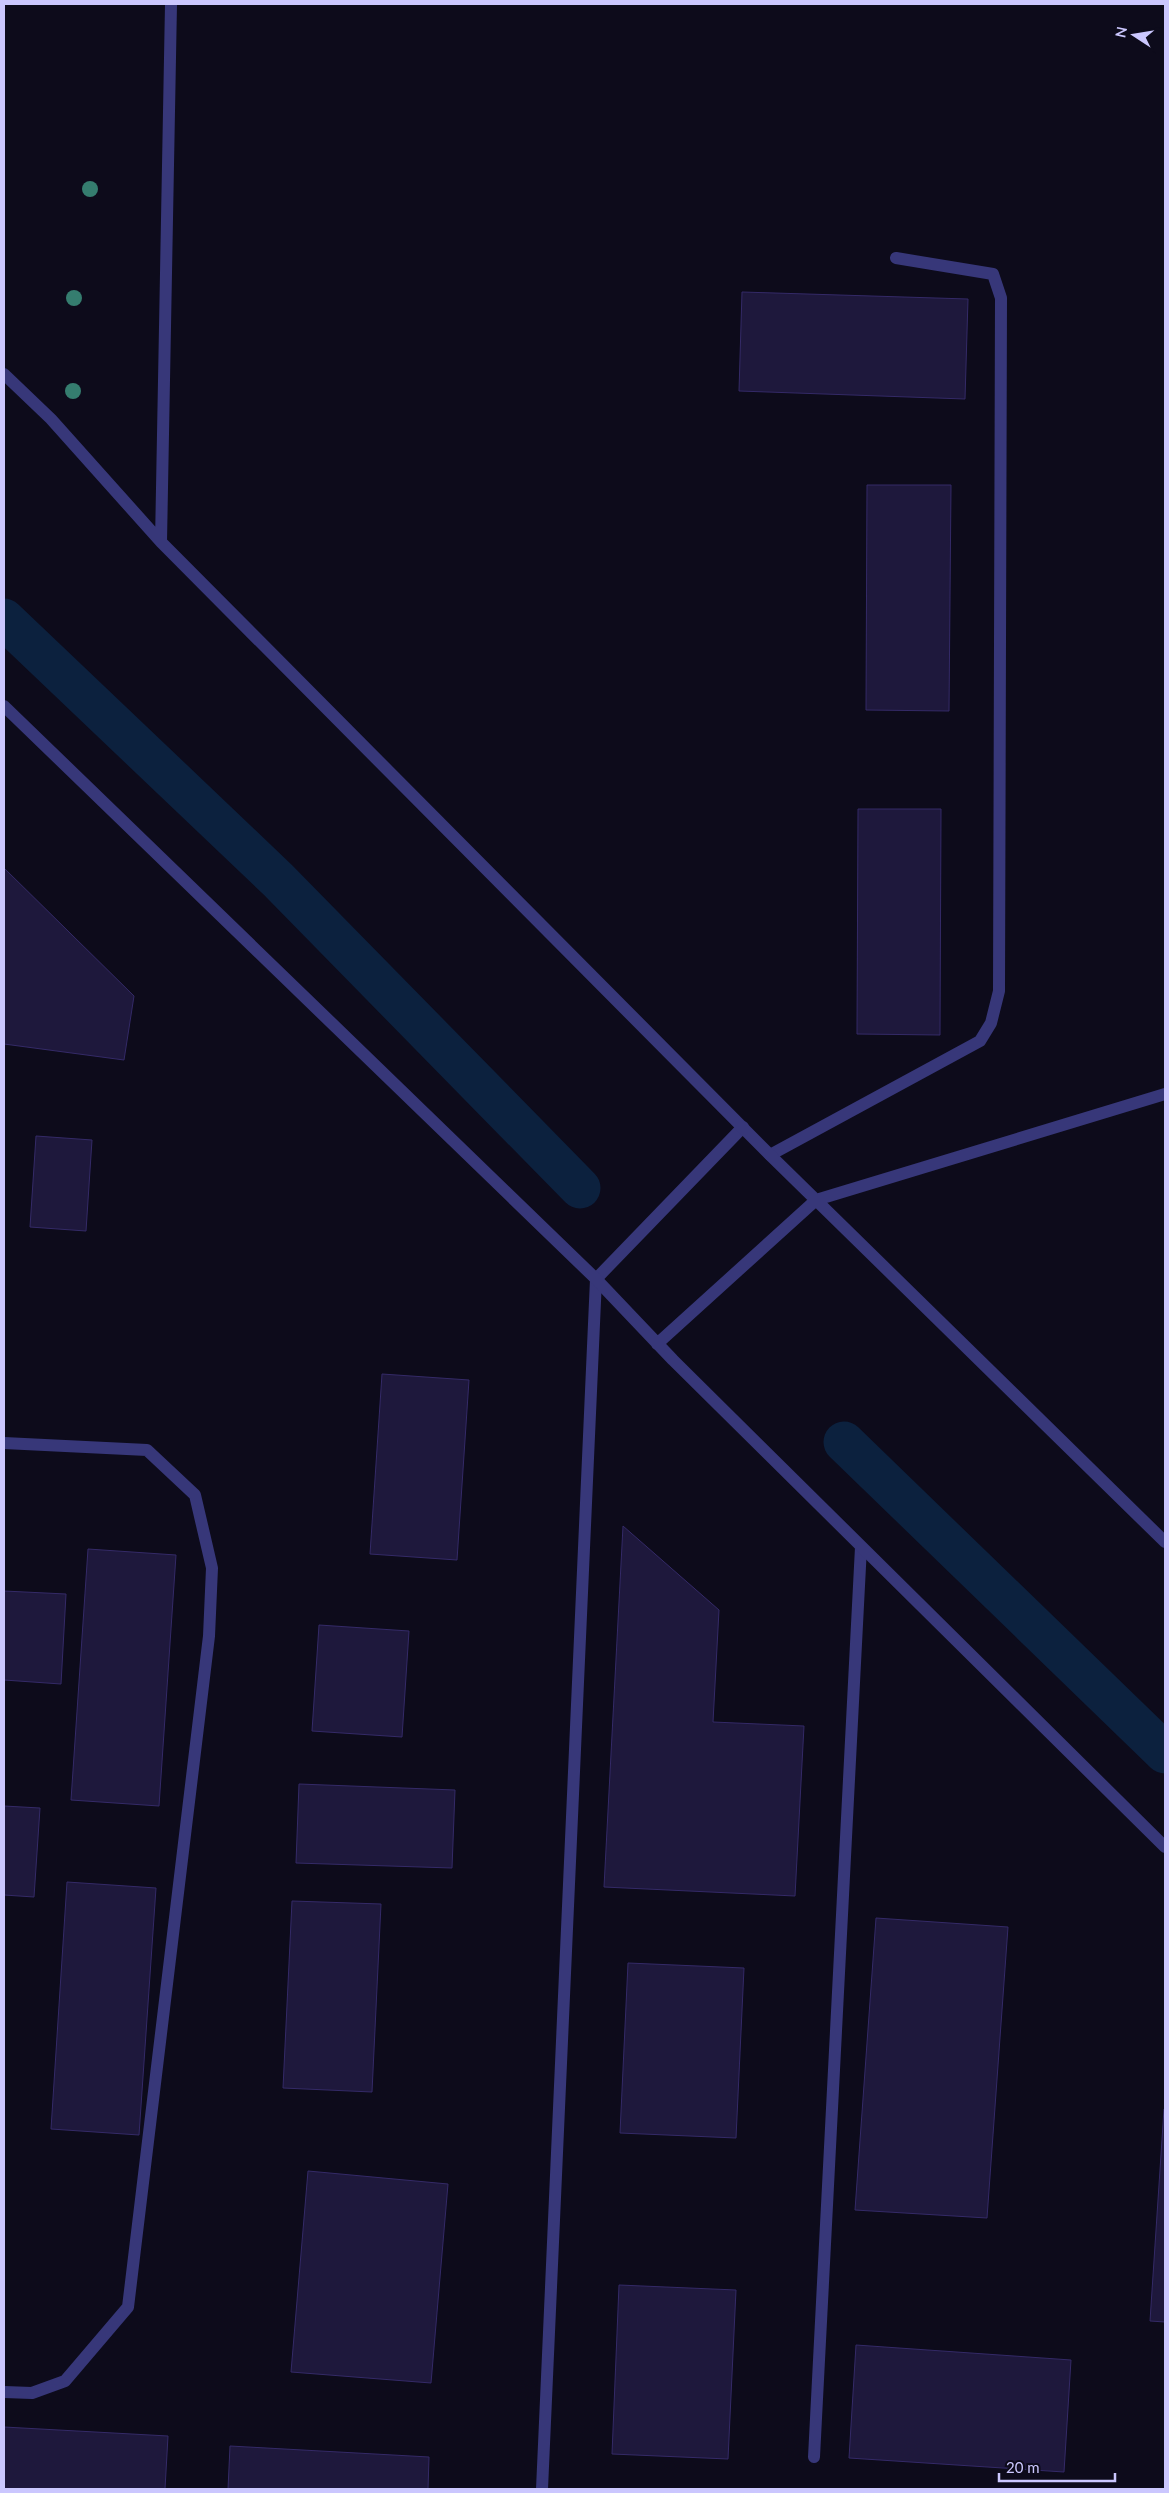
<svg xmlns="http://www.w3.org/2000/svg" width="1169" height="2493" viewBox="0 0 1169 2493" font-family="Lato,sans-serif">
	<style>
		.lines { fill: none; stroke-linecap: round; stroke-linejoin: round }
		.canal { stroke: #0c213e; stroke-width: 41 }
		.building { fill: #1e183c; stroke: #342a67 }
		.service { stroke: #373779; stroke-width: 12 }
		.minor { stroke: #373779; stroke-width: 12 }
		.tertiary { stroke: #373779; stroke-width: 12 }
		.tree { fill: #357d6f }
	</style>
	<rect width="100%" height="100%" fill="#0d0b1b"/>
	<g class="lines">
		<path class="canal" d="M4,619L278,880L580,1188
			M844,1442L1165,1753"/>
	</g>
	<path class="building" d="M742,292L968,299L965,399L739,391Z
		M867,485H951L949,711L866,710Z
		M858,809H941L940,1035L857,1034Z
		M4,868L134,996L124,1060L4,1044Z
		M36,1136L92,1140L86,1231L30,1227Z
		M382,1374L469,1380L457,1560L370,1554Z
		M623,1526L719,1610L713,1722L804,1726L795,1896L604,1887Z
		M88,1549L176,1555L159,1806L71,1800Z
		M4,1591L66,1594L61,1684L4,1680Z
		M319,1625L409,1631L402,1737L312,1731Z
		M299,1784L455,1790L452,1868L296,1863Z
		M4,1806L40,1808L34,1897L4,1895Z
		M67,1882L156,1888L139,2135L51,2129Z
		M292,1901L381,1904L372,2092L283,2088Z
		M876,1918L1008,1927L987,2218L855,2210Z
		M628,1963L744,1968L736,2138L620,2133Z
		M1164,2109H1165V2322L1150,2321Z
		M308,2171L448,2184L431,2383L291,2372Z
		M619,2285L736,2290L728,2459L612,2454Z
		M856,2345L1071,2360L1064,2472L849,2458Z
		M4,2427L168,2436L165,2489H4Z
		M230,2446L429,2457L428,2489H228Z"/>
	<g class="lines">
		<path class="service" d="M4,1443L147,1450L195,1495L212,1568L209,1636L128,2307L65,2381L32,2393L4,2392
			M814,2457L861,1547"/>
		<path class="minor" d="M770,1155L980,1041L991,1023L999,991L1001,298L993,274L896,258
			M542,2489L596,1279L743,1127"/>
		<path class="tertiary" d="M4,374L51,419L161,542L770,1155L1165,1542
			M161,542L171,4
			M4,706L596,1279L673,1360L1165,1847
			M657,1344L816,1200L1165,1094"/>
	</g>
	<g class="tree">
		<circle cx="90" cy="189" r="8"/>
		<circle cx="74" cy="298" r="8"/>
		<circle cx="73" cy="391" r="8"/>
	</g>
	<rect width="1169" height="2493" fill="none" stroke="#cbc7fe" stroke-width="10"/>
	<g transform="translate(1134 35) rotate(282)" stroke="#0d0b1b" stroke-width="4" paint-order="stroke">
	<path d="M0-4L9 19L0 12L-9 19Z" fill="#cbc7fe"/>
	<text y="-8" font-size="14" font-weight="bold" text-anchor="middle" fill="#cbc7fe">N</text>
	</g>
	<path d="M999 2473v8h116v-8" fill="none" stroke="#cbc7fe" stroke-width="2.5"/>
	<text x="1006" y="2473" font-size="15" fill="#cbc7fe" stroke="#0d0b1b" stroke-width="4" paint-order="stroke">20 m</text>
</svg>
